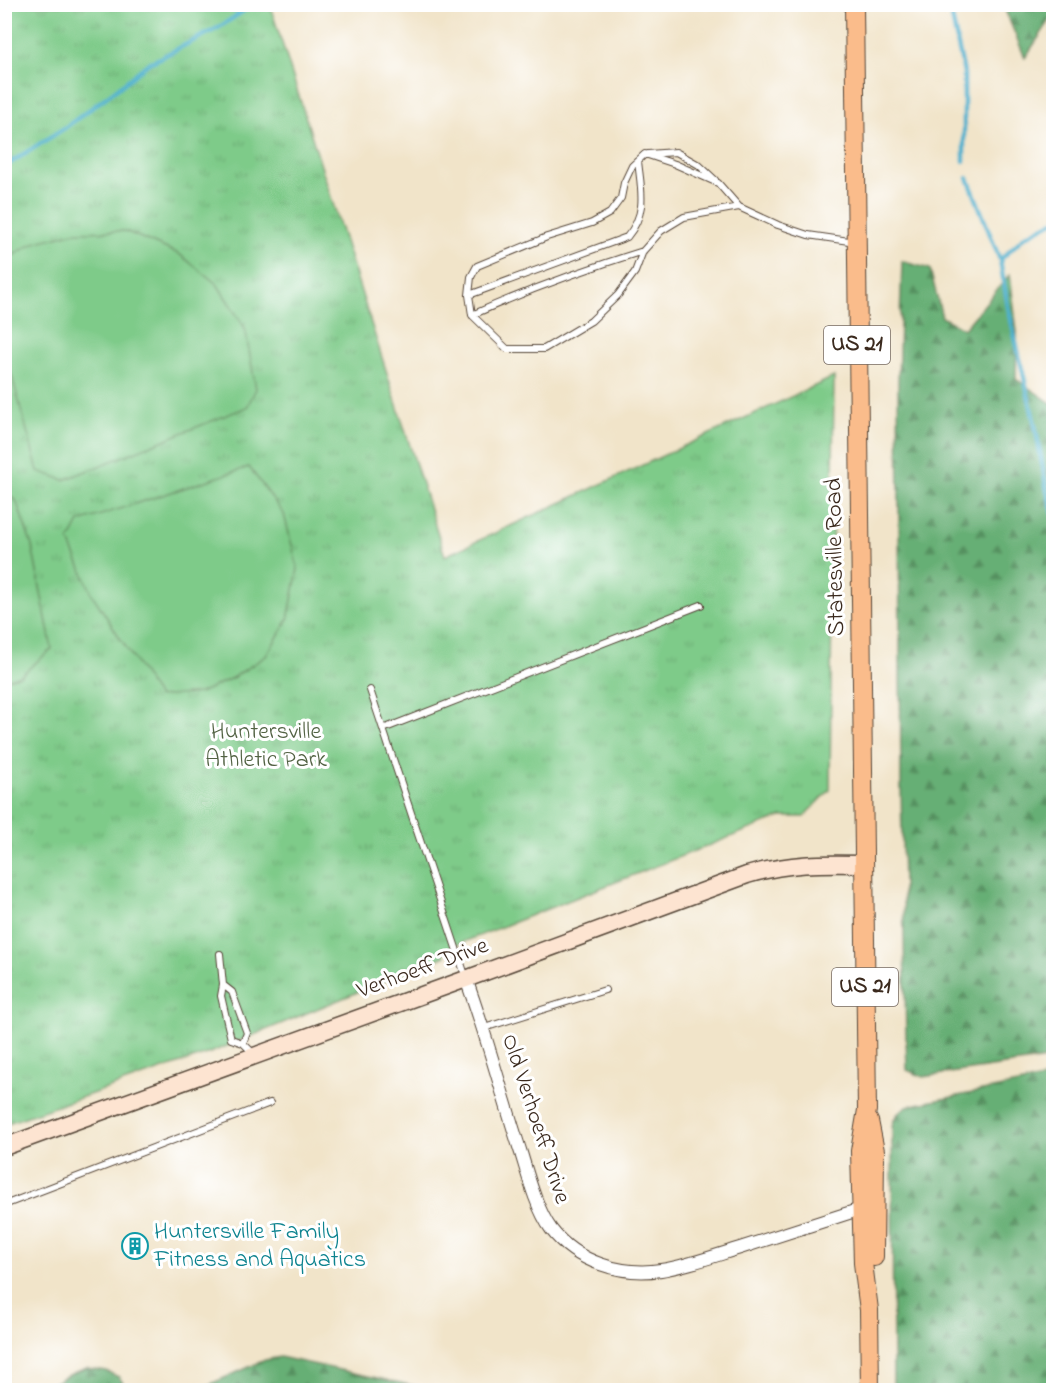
<svg xmlns="http://www.w3.org/2000/svg" width="1058" height="1395" viewBox="0 0 1058 1395" font-family="'Indie Flower',sans-serif">
	<style>
		.forest { fill: url(#forest-firs); stroke: #506c4a; stroke-width: 1.5 }
		.park { fill: url(#park-tufts); stroke: #5c7a54; stroke-width: 1.5 }
		.pitch { fill: #7ecb89; stroke: #5c7a54; stroke-width: 1.5 }
		.lines { fill: none; stroke-linecap: round; stroke-linejoin: round }
		.stream { stroke: #4eb0cd; stroke-width: 4.5 }
		.lane-casing { stroke: #564638; stroke-width: 8 }
		.street-casing { stroke: #564638; stroke-width: 14 }
		.secondary-casing { stroke: #564638; stroke-width: 19 }
		.primary-casing { stroke: #564638; stroke-width: 20 }
		.lane { stroke: #fff; stroke-width: 6 }
		.street { stroke: #fff; stroke-width: 12 }
		.secondary { stroke: #fde4d1; stroke-width: 16 }
		.primary { stroke: #fabc8b; stroke-width: 18 }
		.labels { text-anchor: middle; dominant-baseline: central; stroke-width: 6; stroke-linejoin: round; paint-order: stroke }
		.shield { fill: #fff; stroke: #766a62; stroke-width: 1.5 }
		.shield-label { font-size: 22px; font-weight: bold; fill: #3b2a1e }
		.street-label { font-size: 24px; fill: #3b2a1e; stroke: #fff }
		.park-label { font-size: 24px; fill: #526243; stroke: #fff }
		.culture-label { font-size: 24px; fill: #0d838f; stroke: #fff; text-anchor: start }
	</style>
	<defs>
		<pattern id="forest-firs" width="22" height="20" patternUnits="userSpaceOnUse" patternTransform="scale(1.5)"><rect width="22" height="20" fill="#66af75"/><path d="M5 1l3.5 6h-7zM16 11l3.5 6h-7z" fill="#558f5f"/></pattern>
		<pattern id="park-tufts" width="24" height="20" patternUnits="userSpaceOnUse" patternTransform="scale(1.5)"><rect width="24" height="20" fill="#7ecb89"/><path d="M3 7l-1-3M5 7V3M7 7l1-3M15 17l-1-3M17 17v-4M19 17l1-3" fill="none" stroke="#6eae76"/></pattern>
	</defs>
	<rect width="100%" height="100%" fill="#fff"/>
	<filter id="ink" filterUnits="userSpaceOnUse"><feTurbulence type="fractalNoise" baseFrequency=".0167" numOctaves="2"/><feDisplacementMap in="SourceGraphic" scale="12" xChannelSelector="R" yChannelSelector="G"/><feConvolveMatrix kernelMatrix="1 2 1 2 8 2 1 2 1" color-interpolation-filters="sRGB"/></filter>
	<filter id="wash" filterUnits="userSpaceOnUse"><feTurbulence type="fractalNoise" baseFrequency=".008" numOctaves="4" result="noise"/><feDisplacementMap in="SourceGraphic" scale="24" xChannelSelector="R" yChannelSelector="G"/><feGaussianBlur stdDeviation="1.35" result="paint"/><feColorMatrix in="noise" values="0 0 0 0 0 0 0 0 0 0 0 0 0 0 0 0 0 1.4 0 .05"/><feComposite in="paint" operator="in"/></filter>
	<g filter="url(#wash)">
		<rect width="100%" height="100%" fill="#f1e4c9"/>
		<path class="forest" d="M1003,5H1053V16L1025,58Z
			M902,261L930,269L942,317L964,329L1010,274L1017,332L1016,379L1054,405L1053,1058L923,1077L907,1070L906,1039L901,789L898,382Z
			M1053,1077V1390H893L892,1127C894,1117 898,1112 907,1106Z
			M280,1357L433,1390H197L265,1360Z
			M87,1368L106,1371L119,1377L128,1390H45C57,1379 71,1373 87,1368Z"/>
		<path class="park" d="M4,5H270L445,556L834,377L830,790L804,817H781L443,950L445,956L210,1053L5,1124Z"/>
		<path class="pitch" d="M125,231L179,254L217,284L245,328L256,389L247,407L64,480L38,471L5,351V260L34,243L75,232Z
			M249,467L284,514L298,569L288,620L266,656L234,677L200,693L158,697L93,596L69,541L79,522Z
			M5,494L16,500L32,546L52,649L21,675L5,680Z"/>
		<g class="lines">
			<path class="stream" d="M949,4L964,73V161
				M4,167L66,127L117,89L150,62L154,61L218,28L254,4
				M968,178L1000,260L1008,307L1035,425L1047,491L1054,515
				M1000,260L1024,237L1054,221"/>
		</g>
	</g>
	<g filter="url(#ink)">
		<g class="lines">
			<defs>
				<path id="lane" d="M648,154L676,152L699,165L715,180
					M739,207L684,217L661,231L643,251L635,272L618,295L591,321L544,349H507L472,315L469,295L471,277L477,266L547,237L592,223L610,213L621,198L624,183L632,166L645,154L675,164L718,183L739,207L778,225L808,235L856,242
					M469,295L627,237C648,212 641,190 638,161
					M472,315C528,290 585,269 643,251
					M370,690L466,978
					M383,729L701,605
					M220,954L223,985L221,996L231,1039L243,1043L253,1053
					M223,985L232,992L247,1033L243,1043
					M484,1028L605,990
					M4,1205L270,1103"/>
				<path id="street" d="M466,979C487,1036 502,1095 521,1153C528,1176 537,1210 551,1229C576,1262 621,1276 661,1270C687,1266 714,1256 740,1248C780,1235 821,1222 861,1209"/>
				<path id="secondary" d="M4,1147L466,979L747,875C788,863 821,863 863,864"/>
				<path id="primary" d="M854,4L867,1110L860,1151L863,1263L869,1310L870,1390
					M869,1121L875,1151L874,1257"/>
			</defs>
			<use href="#lane" class="lane-casing"/>
			<use href="#street" class="street-casing"/>
			<use href="#secondary" class="secondary-casing"/>
			<use href="#primary" class="primary-casing"/>
			<use href="#lane" class="lane"/>
			<use href="#street" class="street"/>
			<use href="#secondary" class="secondary"/>
			<use href="#primary" class="primary"/>
		</g>
	</g>
	<defs>
		<symbol id="building-ring" viewBox="-11 -11 22 22"><circle r="9.5" fill="#fff" stroke="#0f9aa8" stroke-width="1.5"/><path d="M-4-6H4V6H1V3H-1V6H-4ZM-2.5-4.3h1.7v1.8h-1.7ZM.8-4.3h1.7v1.8H.8ZM-2.5-1h1.7V.8h-1.7ZM.8-1h1.7V.8H.8Z" fill="#0f9aa8"/></symbol>
	</defs>
	<g fill-rule="evenodd">
		<use href="#building-ring" x="120" y="1231" width="30" height="30"/>
	</g>
	<g class="labels">
		<g class="shield">
			<rect x="824" y="326" width="66" height="38" rx="4.5"/>
			<rect x="832" y="968" width="66" height="38" rx="4.5"/>
		</g>
		<g class="shield-label">
			<text x="857" y="345">US 21</text>
			<text x="865" y="987">US 21</text>
		</g>
		<g class="street-label">
			<text transform="translate(836 557) rotate(-91)">Statesville Road</text>
			<text transform="translate(423 969) rotate(-20)">Verhoeff Drive</text>
			<text transform="translate(535 1119) rotate(72)">Old Verhoeff Drive</text>
		</g>
		<g class="park-label">
			<text x="266" y="732">Huntersville<tspan x="266" dy="28">Athletic Park</tspan></text>
		</g>
		<g class="culture-label">
			<text x="154" y="1232">Huntersville Family<tspan x="154" dy="28">Fitness and Aquatics</tspan></text>
		</g>
	</g>
	<rect width="1058" height="1395" fill="none" stroke="#fff" stroke-width="24"/>
</svg>
